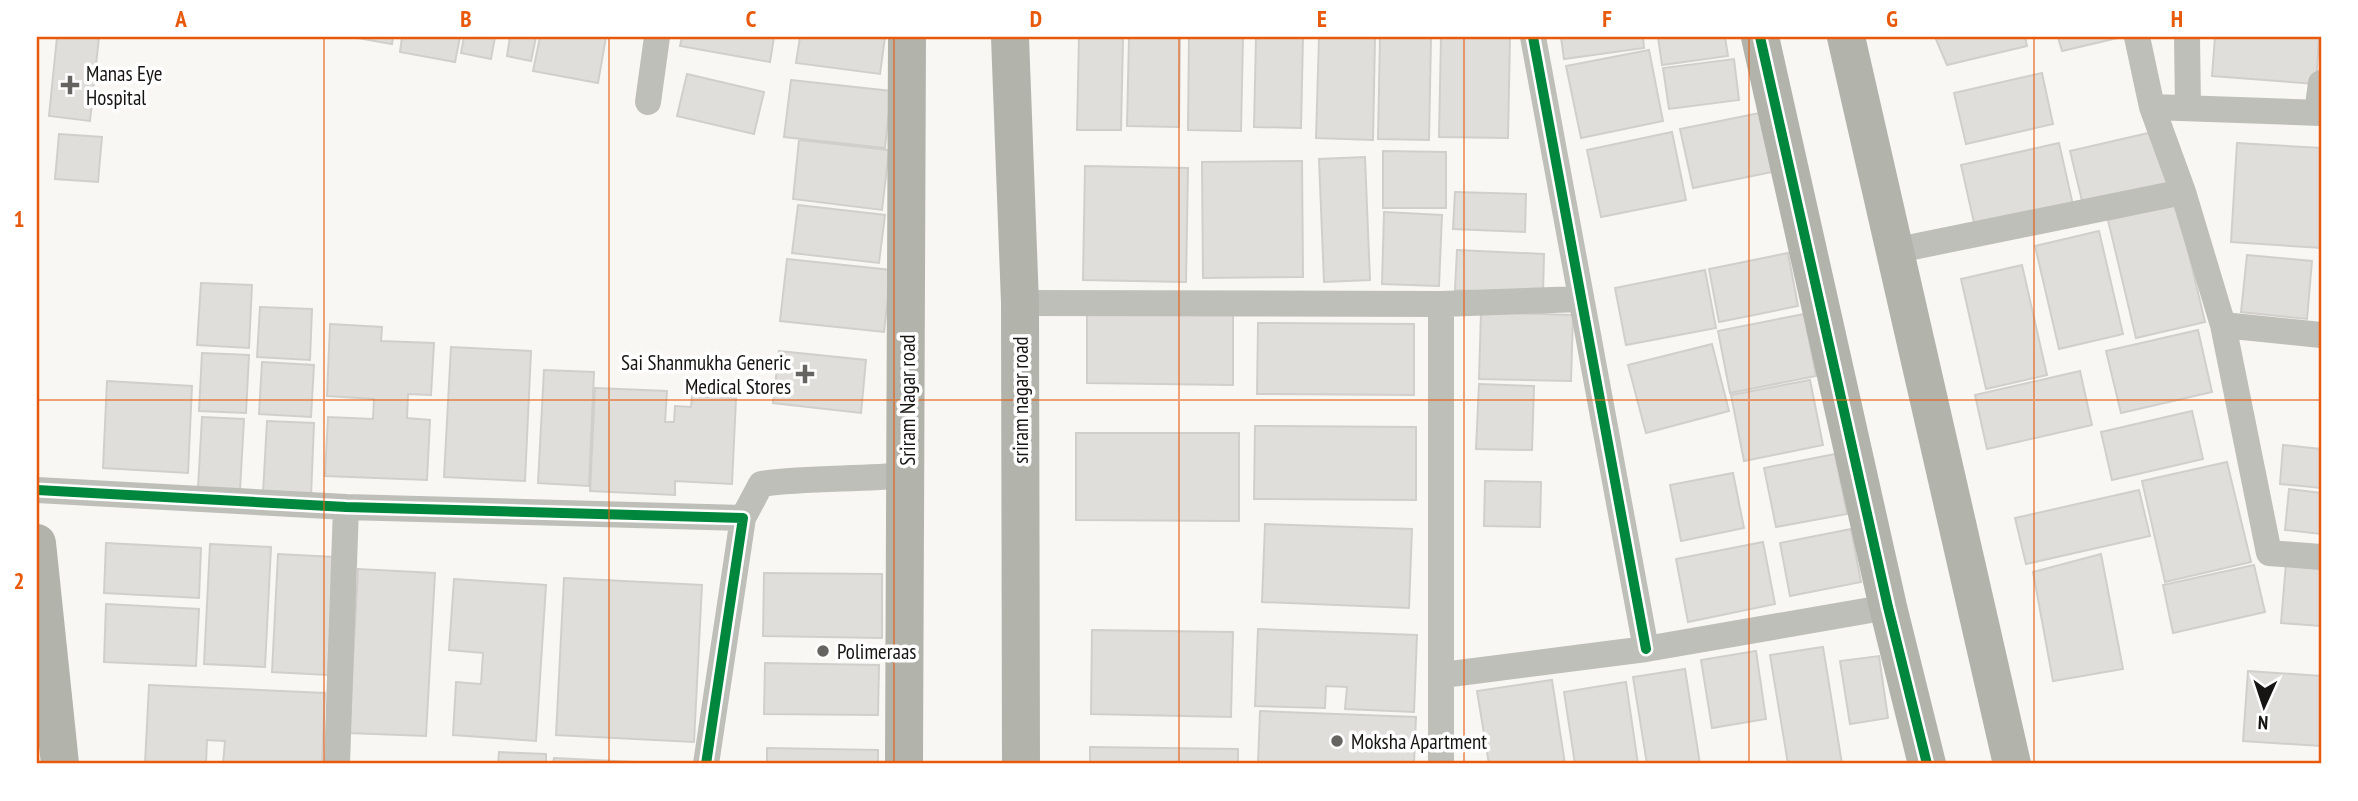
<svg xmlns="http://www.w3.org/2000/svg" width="2358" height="801" viewBox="0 0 2358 801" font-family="'PT Sans Narrow',sans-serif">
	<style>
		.building { fill: #e0dedb; stroke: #d1cfcc; stroke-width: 2 }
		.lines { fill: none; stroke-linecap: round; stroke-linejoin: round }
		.street { stroke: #bebfb9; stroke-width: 26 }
		.secondary { stroke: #b2b4ac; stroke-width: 38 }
		.cycleway-casing { stroke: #fff; stroke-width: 15 }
		.cycleway { stroke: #00873e; stroke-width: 10 }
		.grid { fill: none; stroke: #e8590c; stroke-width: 2; stroke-opacity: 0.55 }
		.poi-dot { fill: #666461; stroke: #fff; stroke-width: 2.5 }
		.labels { text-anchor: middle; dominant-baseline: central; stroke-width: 7; stroke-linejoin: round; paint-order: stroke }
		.poi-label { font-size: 21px; fill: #171513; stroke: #fff; text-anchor: start }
		.street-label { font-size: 21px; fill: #171513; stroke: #fff }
		.neatline { fill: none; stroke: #e8590c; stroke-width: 2.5 }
		.grid-label { font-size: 23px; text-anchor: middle; font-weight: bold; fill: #e8590c }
	</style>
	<rect width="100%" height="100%" fill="#f9f7f3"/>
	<path class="building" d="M57,37H99L90,121L49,116Z
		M352,37H393L392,44Z
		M402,37H460L455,62L400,52Z
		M464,37H495L491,59L461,53Z
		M510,37H536L531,61L507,56Z
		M540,37H606L598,83L533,71Z
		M682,37H774L770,62L680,46Z
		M800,37H885L880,74L796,63Z
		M1079,37H1123L1121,130H1077Z
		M1129,37H1180L1179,127L1127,126Z
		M1189,37H1243L1241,131L1188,130Z
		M1256,37H1303L1301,128L1254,127Z
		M1319,37H1375L1373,140L1316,138Z
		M1380,37H1431L1429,140L1378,139Z
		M1441,37H1510L1508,138L1439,137Z
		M1561,37H1643L1644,48L1564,59Z
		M1658,37H1725L1728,56L1662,65Z
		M1935,37H2025L2027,46L1947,65Z
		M2058,37H2122L2062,51Z
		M2215,37H2319L2316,84L2212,76Z
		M1649,50L1663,121L1581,138L1566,66Z
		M1734,59L1739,100L1669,109L1663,68Z
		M2042,73L2053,124L1966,144L1954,93Z
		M687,74L764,92L754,134L677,116Z
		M791,80L891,91L885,148L784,137Z
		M1765,112L1777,171L1693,188L1680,129Z
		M2157,131L2170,186L2083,205L2070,151Z
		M1672,132L1686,200L1601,217L1587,150Z
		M59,134L102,137L98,182L55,179Z
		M799,140L889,150L882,210L793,199Z
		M2059,143L2073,205L1975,227L1961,165Z
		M2237,143L2321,148V248L2231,242Z
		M1383,151L1446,152V208H1383Z
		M1365,157L1370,280L1324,282L1319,159Z
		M1302,161L1303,277L1203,278L1202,162Z
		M1085,166L1188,168L1186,282L1083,280Z
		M1455,192L1526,194L1525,232L1453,229Z
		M2177,204L2205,322L2136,338L2108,220Z
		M798,205L885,215L879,263L792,253Z
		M1384,212L1442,215L1439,286L1382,284Z
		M2099,231L2123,334L2059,349L2035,246Z
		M1457,250L1544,254L1543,294L1455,290Z
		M1788,253L1798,306L1719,322L1709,269Z
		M2247,255L2312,261L2307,319L2241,312Z
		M787,259L891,270L884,332L780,321Z
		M2022,265L2047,375L1986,389L1961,279Z
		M1705,270L1716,328L1626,345L1615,288Z
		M201,283L252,285L249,348L197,345Z
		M260,307L312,309L310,360L257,357Z
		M1087,310L1233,312V385L1087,383Z
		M1481,312L1573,315L1571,381L1479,379Z
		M1804,314L1816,376L1730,393L1718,331Z
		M1258,323L1414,324V395L1257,394Z
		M330,324L382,327L381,341L434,343L431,395L408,394L407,418L430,420L427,480L325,476L328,417L373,419L374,399L327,396Z
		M2198,330L2212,392L2121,413L2106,351Z
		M1712,344L1729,411L1646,433L1628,365Z
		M451,347L531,351L525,481L444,477Z
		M779,351L866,360L861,413L773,403Z
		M202,353L249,355L246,413L199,411Z
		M262,362L314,365L311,417L259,414Z
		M544,370L594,372L589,486L538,483Z
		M2080,371L2092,425L1987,449L1975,395Z
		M1810,380L1823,445L1744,461L1731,395Z
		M107,381L192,386L188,473L103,468Z
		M1479,384L1534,386L1532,450L1476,449Z
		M595,388L667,391L665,422H674L675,406L691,407L692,396L736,398L732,484L675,481V495L590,491Z
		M2192,411L2203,459L2112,480L2101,432Z
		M202,417L244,419L240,490L198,488Z
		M267,421L314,423L311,496L263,493Z
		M1255,426L1416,427V500L1254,499Z
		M1076,433H1239V521L1076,520Z
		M2283,445L2321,449V488L2280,484Z
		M1835,454L1847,514L1776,527L1764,468Z
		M2227,462L2251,562L2165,582L2142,481Z
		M1733,473L1744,528L1681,541L1670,485Z
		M1485,481L1541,482L1540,527L1484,526Z
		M2289,489L2321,493V534L2285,530Z
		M2139,490L2150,536L2026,564L2015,518Z
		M1265,524L1412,529L1409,608L1262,602Z
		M1851,529L1861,582L1790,596L1780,543Z
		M1763,542L1775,604L1688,622L1676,559Z
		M106,543L201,548L199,598L104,593Z
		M210,544L271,547L265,667L204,664Z
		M278,554L334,557L328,675L272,672Z
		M2101,554L2123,669L2053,681L2033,572Z
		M2286,563L2321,565V626L2281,623Z
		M2254,565L2265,612L2173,633L2163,585Z
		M358,569L435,573L426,736L349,733Z
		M764,573L882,574V638L763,636Z
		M564,578L702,585L694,742L556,735Z
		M454,579L546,585L536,741L453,735L456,682L481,684L483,653L449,650Z
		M106,604L199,609L196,666L104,662Z
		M1258,629L1417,635L1414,712L1345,709L1347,687L1326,686L1325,708L1255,706Z
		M1092,630L1233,632L1231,717L1091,714Z
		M1823,647L1842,764H1788L1770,655Z
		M1756,651L1766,719L1712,728L1701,660Z
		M1879,656L1888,718L1850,724L1840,661Z
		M765,663L879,665L878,715L764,714Z
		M1685,669L1700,764H1647L1633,677Z
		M2248,671L2321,676V746L2243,741Z
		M1552,680L1565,764H1489L1477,691Z
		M1626,682L1638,764H1575L1564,692Z
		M149,685L325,693L322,764H223L225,741L207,740L206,764H145Z
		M1260,711L1416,717L1414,764H1258Z
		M1090,747L1238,749V764H1090Z
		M767,748L878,750V764H767Z
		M499,752L546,754V764H498Z
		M554,758L676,764H553Z"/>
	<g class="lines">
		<path class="street" d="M1533,37L1646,649
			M2137,37L2152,107L2183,192L2223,325L2269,553L2321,557
			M2187,37L2188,108
			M648,102L657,37
			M2152,107L2321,113
			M2317,113L2321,83
			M1893,251L2183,192
			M1020,303L1441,304L1581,299
			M1441,304V764
			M2223,325L2321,335
			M37,490L346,507L743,518L706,764
			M743,518L761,484C809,477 858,480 906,475
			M1443,675L1646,649L1888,607
			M337,764L346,507"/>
		<path class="secondary" d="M1010,37L1020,303L1021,764
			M1760,37L1888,607L1927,764
			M1846,37L2012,764
			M37,543L60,764
			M904,764L907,37"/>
		<defs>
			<path id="cycleway" d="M1533,37L1646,649
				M1760,37L1888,607L1927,764
				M37,490L346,507L743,518L706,764"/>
		</defs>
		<use href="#cycleway" class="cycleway-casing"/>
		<use href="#cycleway" class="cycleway"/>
	</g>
	<path class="grid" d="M324,37V764M609,37V764M894,37V764M1179,37V764M1464,37V764M1749,37V764M2034,37V764M37,400H2321"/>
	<g class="poi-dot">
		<path d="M66.5 74.5h7v7h7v7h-7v7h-7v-7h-7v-7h7z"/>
		<path d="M801.5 363.5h7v7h7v7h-7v7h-7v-7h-7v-7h7z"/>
		<circle cx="823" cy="651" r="7"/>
		<circle cx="1337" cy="741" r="7"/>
	</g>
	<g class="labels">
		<g class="poi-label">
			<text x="86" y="73">Manas Eye<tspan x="86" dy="24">Hospital</tspan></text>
			<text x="791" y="362" text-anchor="end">Sai Shanmukha Generic<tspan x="791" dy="24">Medical Stores</tspan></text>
			<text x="837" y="651">Polimeraas</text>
			<text x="1351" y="741">Moksha Apartment</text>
		</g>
		<g class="street-label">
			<text transform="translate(907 400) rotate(-90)">Sriram Nagar road</text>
			<text transform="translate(1020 400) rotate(-90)">sriram nagar road</text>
		</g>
	</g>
	<rect width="2358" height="801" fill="none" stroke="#ffffff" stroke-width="77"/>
	<g transform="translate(2264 706) rotate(183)" stroke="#ffffff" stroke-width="5" paint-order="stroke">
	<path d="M0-5L12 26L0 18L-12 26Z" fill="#171513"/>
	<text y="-10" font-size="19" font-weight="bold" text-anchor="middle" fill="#171513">N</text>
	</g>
	<rect x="38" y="38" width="2282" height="724" class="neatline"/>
	<g class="grid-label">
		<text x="181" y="27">A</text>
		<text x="466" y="27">B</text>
		<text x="751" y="27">C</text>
		<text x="1036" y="27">D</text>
		<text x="1322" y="27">E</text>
		<text x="1607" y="27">F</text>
		<text x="1892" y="27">G</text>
		<text x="2177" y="27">H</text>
		<text x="19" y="227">1</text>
		<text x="19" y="589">2</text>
	</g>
</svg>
